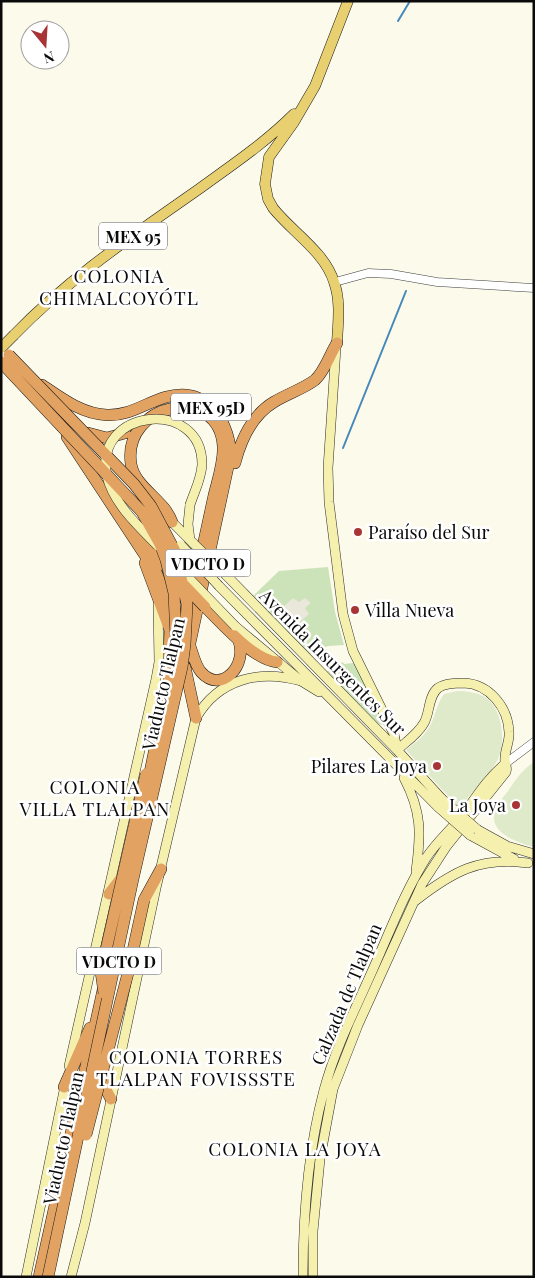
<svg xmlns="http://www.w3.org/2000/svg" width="535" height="1278" viewBox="0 0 535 1278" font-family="'Playfair Display',serif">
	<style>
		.green { fill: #cce2b8 }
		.pitch { fill: #deeac9 }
		.plaza { fill: #eae7db }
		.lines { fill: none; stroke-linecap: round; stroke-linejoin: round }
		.stream { stroke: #4588bc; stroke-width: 2 }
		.tertiary-casing { stroke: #3d3d3d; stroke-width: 9 }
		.secondary-casing { stroke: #2c2c2c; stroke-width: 10 }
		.primary-casing { stroke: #1b1b1b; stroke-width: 11 }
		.motorway-casing { stroke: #1b1b1b; stroke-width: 12 }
		.tertiary { stroke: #fff; stroke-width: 8 }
		.secondary { stroke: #f5f0ad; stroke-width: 9 }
		.primary { stroke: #e8cf6f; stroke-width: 10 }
		.motorway { stroke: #e2a262; stroke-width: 11 }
		.secondary-bridge-casing { stroke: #2c2c2c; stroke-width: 10; stroke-linecap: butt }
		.primary-bridge-casing { stroke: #1b1b1b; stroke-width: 11; stroke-linecap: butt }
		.motorway-bridge-casing { stroke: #1b1b1b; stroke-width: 12; stroke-linecap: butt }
		.secondary-bridge { stroke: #f5f0ad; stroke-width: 9 }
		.primary-bridge { stroke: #e8cf6f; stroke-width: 10 }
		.motorway-bridge { stroke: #e2a262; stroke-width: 11 }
		.poi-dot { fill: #a83435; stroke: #fff; stroke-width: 2 }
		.labels { text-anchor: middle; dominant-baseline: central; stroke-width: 5; stroke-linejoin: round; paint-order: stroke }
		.shield { fill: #fff; stroke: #545454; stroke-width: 1 }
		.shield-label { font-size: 16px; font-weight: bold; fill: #0a0a0a }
		.poi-label { font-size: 18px; fill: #0a0a0a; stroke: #fff; text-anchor: start }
		.street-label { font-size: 18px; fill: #0a0a0a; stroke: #fff }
		.neighbourhood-label { font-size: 19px; letter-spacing: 1px; fill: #0a0a0a; stroke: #fff }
	</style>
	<rect width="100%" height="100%" fill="#fcfaea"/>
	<path class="green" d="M328,567L335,612L344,645L328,646L310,654L252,597L279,571Z
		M343,662L344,664L353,663L356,666L382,720V725L377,723L327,671Z"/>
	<path class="pitch" d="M457,691C465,691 475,692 483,696C503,707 506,741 498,759C491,774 470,794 459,808L406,750C416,742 426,735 431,724C436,713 437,704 444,694Z
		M534,762V847C521,844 495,835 494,819C493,808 502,799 508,791C516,779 522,770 534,762Z"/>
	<path class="plaza" d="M293,598L299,602L305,598L311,603L305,608L309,614L299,623L293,625L278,612Z"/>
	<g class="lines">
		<path class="stream" d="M398,21L410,1
			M343,448L406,291"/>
		<defs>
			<path id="tertiary" d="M335,282L368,273L391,274L437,282L534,288
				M506,763L534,742"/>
			<path id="secondary" d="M336,348L328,468L329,502L343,614L353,651L394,734L397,750
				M190,505L188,524L190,540
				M168,518L194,544
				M226,575L397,750L442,799
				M219,586L438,807
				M235,626L301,681L319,692
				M404,778C422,812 421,834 416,871
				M478,830L507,846L534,854
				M470,835L514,859
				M415,901C452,872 480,856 528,863
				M69,1066L156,679L159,662L158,604
				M26,1277L66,1081
				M71,1277L85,1223L156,888L196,718C218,679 260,669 301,681
				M303,1277C303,1214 308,1150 324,1090C336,1045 359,1002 377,960C392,926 406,890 426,858C437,841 453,828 465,812C478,794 489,777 506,763
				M313,1277V1231L320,1159L333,1089L358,1025L422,884L446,847L506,772C508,766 504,764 505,758C505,749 510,741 509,732C508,707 489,684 464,683C456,683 445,683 438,688C428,696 430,713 424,723C418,734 406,742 397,750"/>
			<path id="primary" d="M14,335C69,278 135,234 199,189C232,165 265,143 294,114
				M337,343C338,323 341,301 334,282C325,252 292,232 273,208L268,199L265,184L269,157L294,122L315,86L348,1"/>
			<path id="motorway" d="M42,385C61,398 82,414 107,415C130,416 145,403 166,397C206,386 227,418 231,453L187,657
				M88,433L107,438L125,433
				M67,437L156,572L173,616
				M235,463C241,440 252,415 274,402C287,394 303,389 315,380C325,371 330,354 337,343
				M172,522C164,499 135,488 131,464C122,402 219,384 223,446C224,462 218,479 214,495C207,527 200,560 193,592
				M136,532L167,568
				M145,563L170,630L169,655
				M205,607C222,623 253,660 277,662
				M190,646C193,654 195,665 201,672C221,695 249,665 238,639
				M185,667L196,718
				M109,894L123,876
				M144,900L161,869
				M104,1073V1086L111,1099
				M64,1087L90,1028
				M39,1277L117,927"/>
		</defs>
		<use href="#tertiary" class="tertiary-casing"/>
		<use href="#secondary" class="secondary-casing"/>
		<use href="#primary" class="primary-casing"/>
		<use href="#motorway" class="motorway-casing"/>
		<use href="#tertiary" class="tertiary"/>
		<use href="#secondary" class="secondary"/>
		<use href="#primary" class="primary"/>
		<use href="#motorway" class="motorway"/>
		<defs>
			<path id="secondary-bridge" d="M194,544L226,575
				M181,545L219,586
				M158,546C139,527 113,503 107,476C92,408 203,397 202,465C201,480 194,492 190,505
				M179,568L235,626
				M442,799L478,830
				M438,807L470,835"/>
			<path id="primary-bridge" d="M1,348L14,335"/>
			<path id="motorway-bridge" d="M9,355L134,484L151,506L175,551L187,604L185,644L182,667L133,879L48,1277
				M1,362L142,512L160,544L166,560L174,593L176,637L173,660L148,782
				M183,584L205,607
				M104,993L101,972L146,774
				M86,1135L128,973L144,900"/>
		</defs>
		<use href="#secondary-bridge" class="secondary-bridge-casing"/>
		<use href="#primary-bridge" class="primary-bridge-casing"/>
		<use href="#motorway-bridge" class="motorway-bridge-casing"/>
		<use href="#secondary-bridge" class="secondary-bridge"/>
		<use href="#primary-bridge" class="primary-bridge"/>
		<use href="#motorway-bridge" class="motorway-bridge"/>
	</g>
	<g class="poi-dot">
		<circle cx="358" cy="532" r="5"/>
		<circle cx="355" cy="610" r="5"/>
		<circle cx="437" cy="766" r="5"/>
		<circle cx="516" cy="805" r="5"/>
	</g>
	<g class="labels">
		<g class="shield">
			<rect x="99" y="222.5" width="68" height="27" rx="4"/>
			<rect x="171" y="393.5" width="80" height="27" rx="4"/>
			<rect x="165.5" y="549.5" width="85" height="27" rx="4"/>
			<rect x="76.5" y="947.5" width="85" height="27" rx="4"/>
		</g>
		<g class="shield-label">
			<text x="133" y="236">MEX 95</text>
			<text x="211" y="407">MEX 95D</text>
			<text x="208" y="563">VDCTO D</text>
			<text x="119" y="961">VDCTO D</text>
		</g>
		<g class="poi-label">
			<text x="368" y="532">Paraíso del Sur</text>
			<text x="365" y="610">Villa Nueva</text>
			<text x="427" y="766" text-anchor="end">Pilares La Joya</text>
			<text x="506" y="805" text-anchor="end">La Joya</text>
		</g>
		<g class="street-label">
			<text transform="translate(333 662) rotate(45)">Avenida Insurgentes Sur</text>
			<text transform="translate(163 684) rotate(-77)">Viaducto Tlalpan</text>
			<text transform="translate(346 994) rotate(-67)">Calzada de Tlalpan</text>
			<text transform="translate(63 1138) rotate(-78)">Viaducto Tlalpan</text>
		</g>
		<g class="neighbourhood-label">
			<text x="119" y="275">COLONIA<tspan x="119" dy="22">CHIMALCOYÓTL</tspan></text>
			<text x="95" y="786">COLONIA<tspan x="95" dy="22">VILLA TLALPAN</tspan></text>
			<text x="196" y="1056">COLONIA TORRES<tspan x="196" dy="22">TLALPAN FOVISSSTE</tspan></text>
			<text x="295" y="1148">COLONIA LA JOYA</text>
		</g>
	</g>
	<rect width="535" height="1278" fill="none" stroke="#0a0a0a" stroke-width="5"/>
	<g transform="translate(45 45) rotate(162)"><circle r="24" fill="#ffffff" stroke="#9d9d9d"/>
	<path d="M0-4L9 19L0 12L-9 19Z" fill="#a83435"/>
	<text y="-8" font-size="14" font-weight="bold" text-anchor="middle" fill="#0a0a0a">N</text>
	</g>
</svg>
